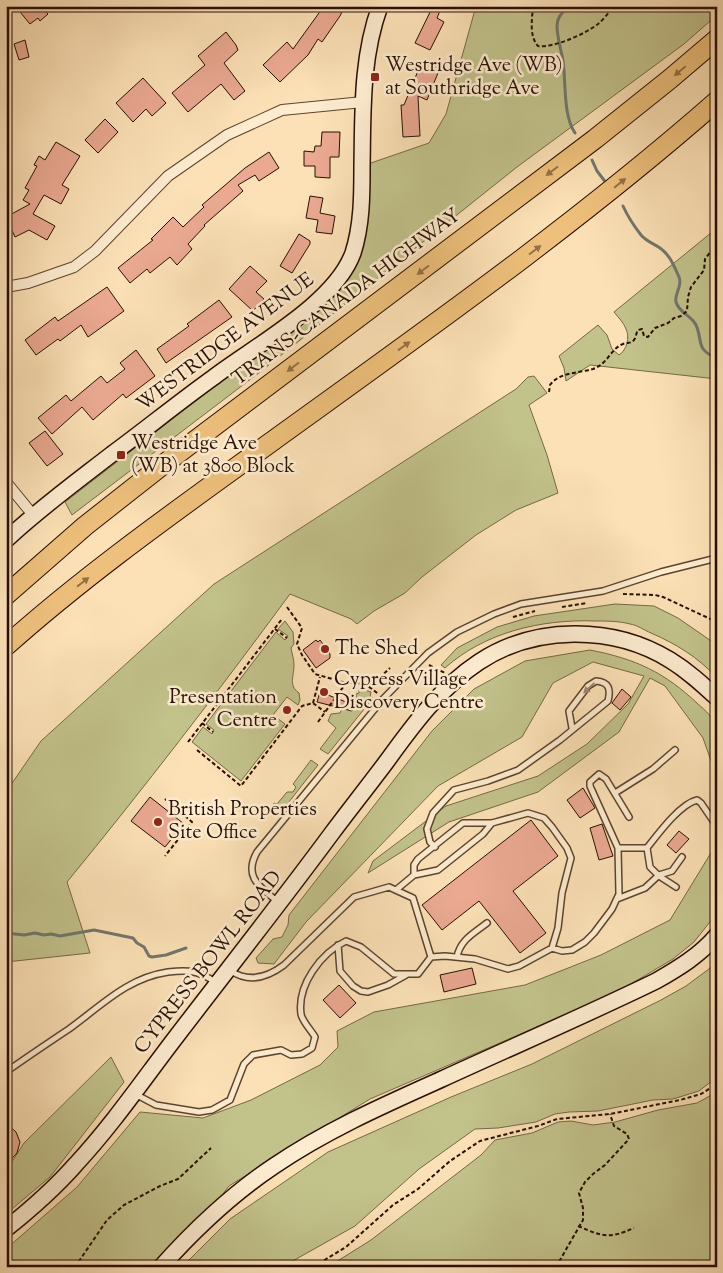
<svg xmlns="http://www.w3.org/2000/svg" width="723" height="1273" viewBox="0 0 723 1273" font-family="'Sorts Mill Goudy',serif">
	<style>
		.green { fill: #c2c28b; stroke: #756846 }
		.lines { fill: none; stroke-linecap: round; stroke-linejoin: round }
		.stream { stroke: #71766f; stroke-width: 3 }
		.building { fill: #eba992; stroke: #280e02 }
		.lane-casing { stroke: #5d432f; stroke-width: 8 }
		.street-casing { stroke: #5d432f; stroke-width: 12 }
		.secondary-casing { stroke: #280e02; stroke-width: 18 }
		.highway-casing { stroke: #280e02; stroke-width: 21 }
		.path { stroke: #280e02; stroke-width: 2; stroke-dasharray: 4 2.5; stroke-linecap: butt }
		.lane { stroke: #fdecd0; stroke-width: 5 }
		.street { stroke: #fdecd0; stroke-width: 10 }
		.secondary { stroke: #fdecd0; stroke-width: 15 }
		.highway { stroke: #eec07b; stroke-width: 19 }
		.oneway { fill: #957045 }
		.oneway2 { fill: #9d8873 }
		.poi-dot { fill: #8f2418; stroke: #fdecd0; stroke-width: 2 }
		.labels { text-anchor: middle; dominant-baseline: central; stroke-width: 5; stroke-linejoin: round; paint-order: stroke }
		.poi-label { font-size: 20px; fill: #280e02; stroke: #fdecd0; text-anchor: start }
		.street-label { font-size: 20px; fill: #280e02; stroke: #fdecd0 }
	</style>
	<rect width="100%" height="100%" fill="#fce1b6"/>
	<filter id="stains"><feTurbulence type="fractalNoise" baseFrequency=".004" numOctaves="4"/><feColorMatrix values="0 0 0 0 .2 0 0 0 0 .09 0 0 0 0 .02 0 0 0 .5 -.17"/></filter>
	<radialGradient id="worn" r=".72"><stop offset=".6" stop-color="#630" stop-opacity="0"/><stop offset="1" stop-color="#630" stop-opacity=".3"/></radialGradient>
	<path class="green" d="M476,6H717V15L684,44L517,167L260,372L72,515L65,502L291,327L345,274L368,164L429,143L446,114Z
		M717,228V379L590,365L566,381L564,368L559,356L598,325L607,335L612,349L619,355C627,350 630,337 626,329C624,323 618,317 614,312Z
		M534,376L547,393L529,405L547,455L558,493L516,510L476,535L422,577L405,593L374,611L357,624L351,619L290,594C218,692 144,788 67,882L90,953L6,962V792L41,741L214,584L516,389L528,377Z
		M615,604L654,606L678,618L717,645V678C698,657 676,644 651,633C644,630 637,625 630,624C619,621 606,621 595,621C542,619 485,632 445,668L441,665L457,648L497,627L534,616Z
		M285,621L293,632L294,644L291,648C292,654 294,659 294,665C294,677 288,685 299,693L300,700L298,705L287,697L273,715L285,724L241,781L192,742L203,727L212,734L214,730L206,724L276,632L285,640L288,636L278,629Z
		M590,650C636,659 664,672 698,704C705,710 715,719 717,728C719,739 717,766 717,778L703,738L665,686L650,678L619,732L538,792L449,822L368,873L373,861L446,806L538,776L587,744L628,704L644,676L593,662L553,683L522,737L438,786L306,922L274,964L258,963L256,958L273,939L282,937L288,925L289,915L432,731L474,689L525,661Z
		M359,688L371,692L370,697L373,698L328,754L320,749L336,728L328,721L331,714L340,713L346,701H349L348,694L354,695L357,708L356,694L359,693Z
		M311,760L318,765L281,812H274L271,808L274,803L277,804L287,792H293L296,787L293,784Z
		M717,843V913L694,942L673,959L624,988L588,1005L370,1099L229,1186L167,1267H6V1249L77,1187L140,1112L203,1118L251,1100L320,1065L338,1047L337,1031L374,1012L525,985L601,955L670,920Z
		M717,960V1077L699,1091L673,1099L653,1100L598,1111L569,1112L555,1114L536,1122L498,1128L475,1129L419,1169L355,1226L282,1267H182L230,1219L328,1152L451,1097L532,1064L661,1000L686,986L709,969Z
		M111,1057L124,1082L50,1177L6,1214V1171L24,1143Z
		M717,1092V1267H328L371,1240L481,1155L495,1140L532,1133L558,1122L571,1121L593,1125L615,1122L658,1110L697,1103Z"/>
	<g class="lines">
		<path class="stream" d="M565,6L566,9C561,14 557,18 557,26C557,37 561,49 563,61C566,82 563,116 575,133
			M592,160L597,171L607,184
			M623,206C628,217 634,226 641,235C646,241 654,244 660,248C670,255 674,266 679,277C683,287 674,293 676,302C679,313 691,315 696,325C703,340 695,350 717,358
			M6,933L24,935L35,933L44,935L51,934L60,936L94,930L133,938L137,943L144,947L149,956L152,957L166,955L186,948"/>
	</g>
	<path class="building" d="M26,6H53L46,12L48,14L40,21L38,18L30,24L20,12Z
		M324,6H345L340,16L322,42L318,39L308,55L280,82L263,65L287,42L293,49Z
		M433,6H442L437,18L444,22L430,50L415,43Z
		M226,32L236,45L238,50L224,63L245,91L234,100L221,84L188,112L172,93L205,65L198,56Z
		M25,40L29,57L19,60L14,44Z
		M422,61L440,68L427,100L418,96L420,136L403,137L401,105H404Z
		M143,78L166,103L152,116L146,109L133,122L116,103Z
		M105,119L118,132L98,153L85,140Z
		M322,132H340L339,157H330V178L315,177V166H304V151L314,152L315,146H321Z
		M56,142L80,156L62,185L69,189L61,204L44,195L33,214L55,226L47,240L29,230L15,237L6,217L30,204L23,200L29,190L25,188L37,166L34,165L39,156L45,160Z
		M269,152L279,168L259,181L255,175L238,185L243,191L204,225L205,226L188,244L192,249L177,265L170,257L150,273L147,269L130,283L118,268L153,240L151,239L173,217L183,227L204,207L202,205L245,168Z
		M310,196L323,198L320,213L335,216L332,234L316,232L318,220L306,218Z
		M299,234L310,241V244L292,273L280,266Z
		M250,266L267,281L256,292L264,299L253,311L229,289Z
		M107,287L124,311L88,337L81,325L60,341L58,339L36,355L25,340L55,317L58,321Z
		M219,300L232,317L166,363L157,349L189,326L187,324Z
		M136,350L155,376L126,398L123,394L93,420L82,407L52,434L38,418L66,395L71,401L101,376L107,383L125,369L120,363Z
		M45,431L63,454L47,466L29,443Z
		M316,640L318,642L320,640L330,654V658L316,668L303,650Z
		M622,689L631,697L620,710L612,703Z
		M320,692L354,705L352,711L317,702Z
		M583,788L595,808L580,818L567,800Z
		M150,797L184,824L165,847L131,821Z
		M531,820L558,856L513,891L546,933L520,953L479,901L442,930L422,905Z
		M602,824L613,856L599,860L590,828Z
		M679,831L689,839L676,853L667,845Z
		M472,968L476,984L444,992L440,975Z
		M339,985L356,1003L340,1018L323,1000Z
		M6,1123L16,1132L20,1142L17,1153L6,1165Z"/>
	<g class="lines">
		<defs>
			<path id="lane" d="M615,793L653,769L675,750
				M435,847L430,842L427,829L433,813L454,790L488,781L518,770L560,740L608,701C611,689 609,682 596,681L588,686L569,711L572,728
				M618,848H647C658,834 680,804 697,800L701,803L716,825
				M647,848L650,867L659,876L676,887
				M396,890L414,875L438,870L483,834L492,823
				M617,899L645,888L659,875L672,871L682,857
				M278,902C260,887 243,877 257,852L383,699L428,653L457,632L494,614L521,604L603,591L661,572L717,558
				M338,945L340,971L353,986L361,991L368,992L388,985L406,975
				M552,948L562,951L572,950L585,942L594,933L612,909L619,894L618,848L590,786V782L599,774L606,779L629,817
				M457,957C460,940 474,933 487,923
				M231,971C249,983 268,977 284,965L354,897L389,887L413,898L431,957L445,956L475,959L508,969L519,966L552,948L558,928L562,893L571,858L567,848L552,827L544,818L528,813L492,823H463L418,859L414,865V875
				M6,1072C27,1057 48,1043 69,1029C101,1006 127,978 168,972C188,970 198,970 215,982
				M135,1094L156,1105L199,1112L212,1110L230,1100L244,1064L253,1055L281,1050L291,1055L302,1054L312,1048L315,1037C311,1030 302,1021 301,1014C297,985 321,953 346,941L361,947L394,974H418L431,957"/>
			<path id="street" d="M6,287L28,283L74,267L95,251L168,176L227,135L282,110L363,102
				M6,482L33,515"/>
			<path id="secondary" d="M6,540C39,509 76,482 112,454C146,429 179,402 214,377C256,345 335,303 353,253C362,225 362,195 362,167C363,112 361,58 380,6
				M6,1229C31,1209 55,1188 76,1164C113,1124 143,1080 176,1037C228,969 281,902 332,833C350,809 369,785 387,761C413,725 441,687 479,662C535,625 613,625 670,660C688,671 702,684 717,698
				M161,1267C195,1229 232,1194 274,1166C327,1130 384,1105 442,1079C514,1046 586,1015 656,981C679,968 700,955 717,935"/>
			<path id="highway" d="M6,595L85,526L160,467L595,139L670,79L717,39
				M6,646C90,571 183,506 274,440C425,331 577,224 717,101"/>
		</defs>
		<use href="#lane" class="lane-casing"/>
		<use href="#street" class="street-casing"/>
		<use href="#secondary" class="secondary-casing"/>
		<use href="#highway" class="highway-casing"/>
		<path class="path" d="M533,6C532,20 529,36 538,46C554,48 585,34 598,24C604,19 609,12 614,6
			M549,392L550,385C559,372 580,373 593,369C608,364 611,348 623,344C627,342 631,344 634,340C636,338 636,333 638,330L642,329L644,336L648,337L655,328L668,323L674,318L681,316L687,311L688,297L691,287L704,270L705,259L711,251L717,250
			M623,594L655,595L663,597L717,622
			M287,607L302,628L297,644L302,655L315,674L346,683
			M562,607L587,603
			M513,617L535,611
			M275,629L287,638
			M429,665L445,673
			M370,687L390,668
			M392,702L410,710
			M313,703L320,677
			M318,722L346,683C359,682 368,684 378,694
			M202,723L213,732
			M188,742L282,619
			M197,750L241,786L302,706L313,703L325,712
			M165,799L192,822L165,856
			M176,809L180,804
			M578,1226C603,1237 609,1239 634,1228
			M75,1267L107,1220L124,1205L160,1186L178,1179L211,1148
			M313,1267L346,1247L393,1205L418,1189L450,1161L480,1141L538,1126L557,1119L610,1114L680,1100L701,1094L717,1084
			M556,1267L583,1220V1208L579,1193L585,1182L593,1174L605,1165L629,1139L627,1134L614,1126L610,1114"/>
		<use href="#lane" class="lane"/>
		<use href="#street" class="street"/>
		<use href="#secondary" class="secondary"/>
		<use href="#highway" class="highway"/>
	</g>
	<defs><path id="oneway-solid" d="M-6-.8H1V-3.2L6.5 0L1 3.2V.8H-6Z" transform="scale(1.25)"/></defs>
	<g class="oneway">
		<use href="#oneway-solid" transform="translate(680 71) rotate(140)"/>
		<use href="#oneway-solid" transform="translate(552 171) rotate(143)"/>
		<use href="#oneway-solid" transform="translate(620 183) rotate(-39)"/>
		<use href="#oneway-solid" transform="translate(535 250) rotate(-37)"/>
		<use href="#oneway-solid" transform="translate(423 270) rotate(143)"/>
		<use href="#oneway-solid" transform="translate(404 346) rotate(-36)"/>
		<use href="#oneway-solid" transform="translate(293 367) rotate(143)"/>
		<use href="#oneway-solid" transform="translate(83 582) rotate(-38)"/>
	</g>
	<use class="oneway2" href="#oneway-solid" transform="translate(589 688) rotate(137)"/>
	<g class="poi-dot">
		<rect x="370" y="72" width="10" height="10" rx="2.5"/>
		<rect x="116" y="450" width="10" height="10" rx="2.5"/>
		<circle cx="325" cy="649" r="5"/>
		<circle cx="324" cy="692" r="5"/>
		<circle cx="287" cy="710" r="5"/>
		<circle cx="158" cy="822" r="5"/>
	</g>
	<g class="labels">
		<g class="poi-label">
			<text x="385" y="66">Westridge Ave (WB)<tspan x="385" dy="23">at Southridge Ave</tspan></text>
			<text x="131" y="444">Westridge Ave<tspan x="131" dy="23">(WB) at 3800 Block</tspan></text>
			<text x="335" y="649">The Shed</text>
			<text x="334" y="680">Cypress Village<tspan x="334" dy="23">Discovery Centre</tspan></text>
			<text x="277" y="698" text-anchor="end">Presentation<tspan x="277" dy="23">Centre</tspan></text>
			<text x="168" y="810">British Properties<tspan x="168" dy="23">Site Office</tspan></text>
		</g>
		<g class="street-label">
			<text transform="translate(347 298) rotate(-37)">TRANS-CANADA HIGHWAY</text>
			<text transform="translate(226 343) rotate(-37)">WESTRIDGE AVENUE</text>
			<text transform="translate(209 963) rotate(-52)">CYPRESS BOWL ROAD</text>
		</g>
	</g>
	<rect width="723" height="1273" fill="none" stroke="#fce1b6" stroke-width="25"/>
	<rect x="8" y="8" width="708" height="1258" fill="none" stroke="#280e02" stroke-width="2.5"/>
	<rect x="12" y="12" width="698" height="1248" fill="none" stroke="#280e02"/>
	<rect width="100%" height="100%" filter="url(#stains)"/>
	<rect width="100%" height="100%" fill="url(#worn)"/>
</svg>
